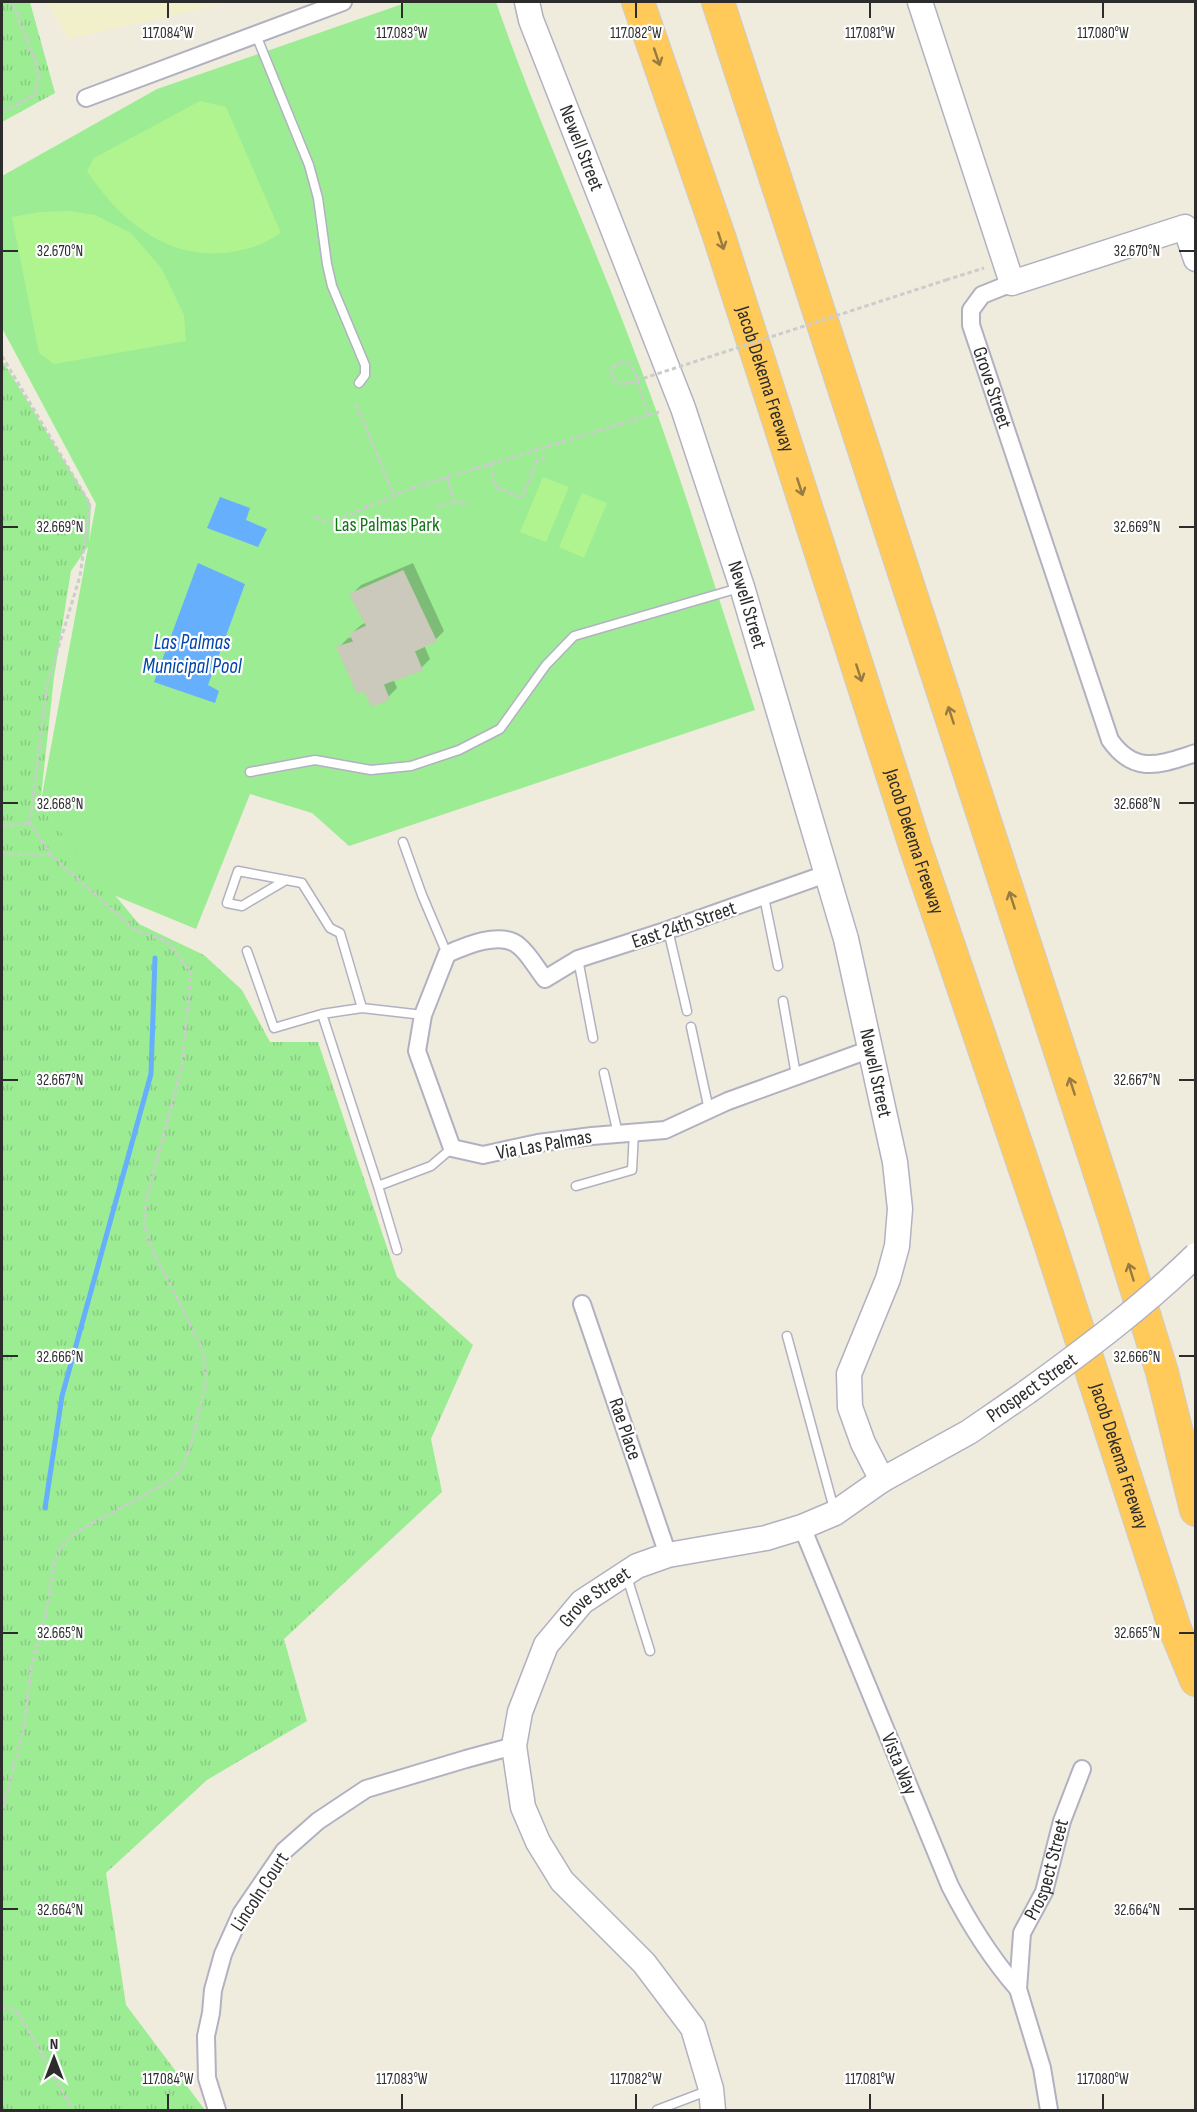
<svg xmlns="http://www.w3.org/2000/svg" width="1197" height="2112" viewBox="0 0 1197 2112" font-family="'Sofia Sans Condensed',sans-serif">
	<style>
		.education { fill: #f2efcb }
		.grass { fill: url(#grass-tufts) }
		.park { fill: #9cec94 }
		.pitch { fill: #b0f48f }
		.water { fill: #66affc }
		.shadow { fill: #0003 }
		.lines { fill: none; stroke-linecap: round; stroke-linejoin: round }
		.stream { stroke: #66affc; stroke-width: 5 }
		.building { fill: #cac9bc; stroke: #cbc9b7; stroke-width: 1.5 }
		.lane-casing { stroke: #b2b1c1; stroke-width: 11 }
		.street-casing { stroke: #b2b1c1; stroke-width: 20 }
		.secondary-casing { stroke: #b2b1c1; stroke-width: 27 }
		.highway-casing { stroke: #ccc; stroke-width: 34 }
		.path { stroke: #ccc; stroke-width: 3; stroke-dasharray: 4.5 3; stroke-linecap: butt }
		.lane { stroke: #fff; stroke-width: 8 }
		.street { stroke: #fff; stroke-width: 16 }
		.secondary { stroke: #fff; stroke-width: 24 }
		.highway { stroke: #ffca59; stroke-width: 32 }
		.secondary-bridge-casing { stroke: #b2b1c1; stroke-width: 27; stroke-linecap: butt }
		.path-bridge { stroke: #ccc; stroke-width: 3; stroke-dasharray: 4.5 3; stroke-linecap: butt }
		.secondary-bridge { stroke: #fff; stroke-width: 24 }
		.oneway { stroke: #967b42 }
		.ticks { fill: none; stroke: #2c2c2c; stroke-width: 2 }
		.labels { text-anchor: middle; dominant-baseline: central; stroke-width: 4.5; stroke-linejoin: round; paint-order: stroke }
		.street-label { font-size: 20px; fill: #2c2c2c; stroke: #fff }
		.park-label { font-size: 20px; fill: #127416; stroke: #fff }
		.water-label { font-size: 21px; font-style: italic; fill: #0046ad; stroke: #fff }
		.ticks-label { font-size: 15px; text-anchor: middle; fill: #2c2c2c; stroke: #fff; stroke-width: 4.5; stroke-linejoin: round; paint-order: stroke }
	</style>
	<defs>
		<pattern id="grass-tufts" width="24" height="20" patternUnits="userSpaceOnUse" patternTransform="scale(1.5)"><rect width="24" height="20" fill="#9cec94"/><path d="M3 7l-1-3M5 7V3M7 7l1-3M15 17l-1-3M17 17v-4M19 17l1-3" fill="none" stroke="#87cb80"/></pattern>
	</defs>
	<rect width="100%" height="100%" fill="#efecde"/>
	<path class="education" d="M47,2H231L68,39Z"/>
	<path class="grass" d="M2,2H30L55,93L2,122Z
		M2,360L91,504L89,545L71,571L54,677L40,806L139,924L204,955L242,990L270,1042H318L397,1277L473,1345L431,1439L442,1492L284,1639L307,1721L207,1780L106,1873L126,2005L205,2110H2Z"/>
	<path class="park" d="M408,2H496C534,112 583,218 625,327C674,452 713,582 755,710L349,846L312,813L250,794L196,929L111,894L40,806L96,504L2,328V176L157,89Z"/>
	<path class="pitch" d="M200,101L226,107L281,233C273,238 264,243 256,246C183,271 126,230 87,171L94,158Z
		M70,211L95,215L131,233L162,269L184,315L186,341L54,364L39,353L12,217L39,212Z
		M543,477L569,487L546,542L520,532Z
		M582,493L607,503L584,558L559,547Z"/>
	<path class="water" d="M220,497L250,508L246,520L267,529L258,547L207,528Z
		M198,563L245,584L208,685L219,691L215,703L154,682Z"/>
	<path class="shadow" d="M413,563L444,631L435,640L424,645L430,659L421,668L393,678L397,688L388,697L364,687L339,647L348,638L353,637L351,634L361,625L367,622L352,594L361,585Z"/>
	<g class="lines">
		<path class="stream" d="M45,1508L62,1396L151,1074L155,958"/>
	</g>
	<path class="building" d="M403,571L436,641L414,651L422,670L383,684L389,699L372,706L364,690L358,694L337,647L354,642L350,634L367,626L350,594Z"/>
	<g class="lines">
		<defs>
			<path id="lane" d="M256,35L309,165L318,198L327,264L332,286L365,365V375L359,383
				M250,772L315,760L371,770L411,766L459,750L500,729L546,665L574,636L739,588
				M403,842L422,895L447,954
				M286,880L242,906L227,903L238,871L302,883L330,928L340,933L362,1008
				M764,897L778,966
				M668,930L687,1011
				M247,951L274,1028L322,1014L378,1186L431,1166L452,1148
				M578,959L593,1038
				M783,1001L796,1075
				M322,1014L362,1008L423,1015
				M691,1027L709,1110
				M604,1073L618,1134
				M378,1186L397,1250
				M576,1186L632,1170L634,1132
				M787,1336L834,1509
				M627,1577L650,1651
				M657,2110L707,2091"/>
			<g id="street">
				<path d="M86,98L343,2"/>
				<path id="s1" d="M1012,283L982,295L971,310V325L1110,740C1135,776 1161,764 1196,753"/>
				<path d="M826,874L668,930L578,959L545,979C537,969 529,954 519,946C501,930 465,946 447,954L423,1015L417,1051L452,1148L483,1155L538,1143L592,1136L665,1130L728,1101L871,1049"/>
				<path d="M582,1304L668,1555"/>
				<path d="M802,1527L950,1886C969,1923 990,1957 1018,1989"/>
				<path d="M217,2110L207,2078L206,2036L211,2013L213,1990L223,1954L241,1914L284,1851L318,1821L366,1789L466,1759L514,1746"/>
				<path id="s2" d="M1049,2110L1042,2068L1018,1989L1022,1933L1044,1892L1062,1821L1082,1769"/>
			</g>
			<g id="secondary">
				<path id="s3" d="M527,2L531,20L683,408L742,587L846,939L895,1162L900,1209L897,1246L888,1279L849,1374L850,1407L863,1443L882,1480"/>
				<path d="M920,2L1012,283L1185,227L1196,259"/>
				<path id="s4" d="M713,2110L711,2089L693,2028L644,1963L562,1881L538,1842L523,1807L514,1746L520,1712L546,1645L582,1602L637,1566L668,1555L766,1538L802,1527L835,1513L882,1480L969,1432L1027,1392"/>
			</g>
			<g id="highway">
				<path id="s5" d="M638,2L719,236L916,849L1048,1237L1175,1629L1196,1680"/>
				<path d="M718,2L1115,1220L1162,1372L1196,1510"/>
			</g>
		</defs>
		<use href="#lane" class="lane-casing"/>
		<use href="#street" class="street-casing"/>
		<use href="#secondary" class="secondary-casing"/>
		<use href="#highway" class="highway-casing"/>
		<path class="path" d="M2,112L35,95L39,76L35,60L12,2
			M946,280L984,268
			M2,356L90,504L80,576L47,685L30,823L51,855L135,930L168,942L191,972L182,1066L147,1197L144,1223L150,1245L202,1348L207,1378L191,1445L183,1466L170,1481L78,1531L62,1545L55,1560L46,1613L32,1663L23,1732L2,1811
			M629,383L619,384L612,377L611,371L617,363H629L634,370L648,414
			M356,404L394,495
			M490,464L496,487L522,498L537,460L543,458L544,460
			M447,477L454,502
			M437,507L456,502L468,504
			M315,517L330,523L412,488L659,412
			M2,826L30,823
			M2,854L51,855
			M2,2007L13,2009L23,2020L73,2110"/>
		<use href="#lane" class="lane"/>
		<use href="#street" class="street"/>
		<use href="#secondary" class="secondary"/>
		<use href="#highway" class="highway"/>
		<defs>
			<path id="secondary-bridge" d="M1027,1392C1086,1349 1144,1306 1196,1255"/>
		</defs>
		<use href="#secondary-bridge" class="secondary-bridge-casing"/>
		<path class="path-bridge" d="M629,383L946,280"/>
		<use href="#secondary-bridge" class="secondary-bridge"/>
	</g>
	<defs><path id="oneway-shaft" d="M-6 0H5M1.5-3L5.5 0L1.5 3" fill="none" stroke-width="1.6" stroke-linecap="round" stroke-linejoin="round" transform="scale(1.5)"/></defs>
	<g class="oneway">
		<use href="#oneway-shaft" transform="translate(657 57) rotate(71)"/>
		<use href="#oneway-shaft" transform="translate(721 241) rotate(72)"/>
		<use href="#oneway-shaft" transform="translate(800 487) rotate(72)"/>
		<use href="#oneway-shaft" transform="translate(859 673) rotate(72)"/>
		<use href="#oneway-shaft" transform="translate(951 715) rotate(-108)"/>
		<use href="#oneway-shaft" transform="translate(1012 900) rotate(-108)"/>
		<use href="#oneway-shaft" transform="translate(1072 1086) rotate(-108)"/>
		<use href="#oneway-shaft" transform="translate(1131 1272) rotate(-107)"/>
	</g>
	<path class="ticks" d="M168,3V18M402,3V18M636,3V18M870,3V18M1103,3V18M3,251H18M1179,251H1194M3,527H18M1179,527H1194M3,803H18M1179,803H1194M3,1080H18M1179,1080H1194M3,1356H18M1179,1356H1194M3,1633H18M1179,1633H1194M3,1909H18M1179,1909H1194M168,2094V2109M402,2094V2109M636,2094V2109M870,2094V2109M1103,2094V2109"/>
	<g class="labels">
		<g class="street-label">
			<text stroke="none"><textPath href="#s3" startOffset="156">Newell Street</textPath></text>
			<text stroke="none"><textPath href="#s5" startOffset="398">Jacob Dekema Freeway</textPath></text>
			<text stroke="none"><textPath href="#s1" startOffset="132">Grove Street</textPath></text>
			<text stroke="none"><textPath href="#s3" startOffset="642">Newell Street</textPath></text>
			<text stroke="none"><textPath href="#s5" startOffset="884">Jacob Dekema Freeway</textPath></text>
			<text transform="translate(684 925) rotate(-19)">East 24th Street</text>
			<text stroke="none"><textPath href="#s3" startOffset="1128">Newell Street</textPath></text>
			<text transform="translate(544 1145) rotate(-10)">Via Las Palmas</text>
			<text transform="translate(1032 1388) rotate(-35)">Prospect Street</text>
			<text transform="translate(625 1429) rotate(71)">Rae Place</text>
			<text stroke="none"><textPath href="#s5" startOffset="1532">Jacob Dekema Freeway</textPath></text>
			<text stroke="none"><textPath href="#s4" startOffset="603">Grove Street</textPath></text>
			<text transform="translate(899 1764) rotate(68)">Vista Way</text>
			<text stroke="none"><textPath href="#s2" startOffset="250">Prospect Street</textPath></text>
			<text transform="translate(260 1892) rotate(-57)">Lincoln Court</text>
		</g>
		<g class="park-label">
			<text x="387" y="525">Las Palmas Park</text>
		</g>
		<g class="water-label">
			<text x="192" y="642">Las Palmas<tspan x="192" dy="24">Municipal Pool</tspan></text>
		</g>
	</g>
	<g class="ticks-label">
		<text x="168" y="38">117.084°W</text>
		<text x="402" y="38">117.083°W</text>
		<text x="636" y="38">117.082°W</text>
		<text x="870" y="38">117.081°W</text>
		<text x="1103" y="38">117.080°W</text>
		<text x="60" y="256">32.670°N</text>
		<text x="1137" y="256">32.670°N</text>
		<text x="60" y="532">32.669°N</text>
		<text x="1137" y="532">32.669°N</text>
		<text x="60" y="809">32.668°N</text>
		<text x="1137" y="809">32.668°N</text>
		<text x="60" y="1085">32.667°N</text>
		<text x="1137" y="1085">32.667°N</text>
		<text x="60" y="1362">32.666°N</text>
		<text x="1137" y="1362">32.666°N</text>
		<text x="60" y="1638">32.665°N</text>
		<text x="1137" y="1638">32.665°N</text>
		<text x="60" y="1915">32.664°N</text>
		<text x="1137" y="1915">32.664°N</text>
		<text x="168" y="2084">117.084°W</text>
		<text x="402" y="2084">117.083°W</text>
		<text x="636" y="2084">117.082°W</text>
		<text x="870" y="2084">117.081°W</text>
		<text x="1103" y="2084">117.080°W</text>
	</g>
	<rect width="1197" height="2112" fill="none" stroke="#2c2c2c" stroke-width="6"/>
	<g transform="translate(54 2058)" stroke="#ffffff" stroke-width="4.5" paint-order="stroke">
	<path d="M0-4.5L10 22L0 15L-10 22Z" fill="#2c2c2c"/>
	<text y="-9" font-size="16" font-weight="bold" text-anchor="middle" fill="#2c2c2c">N</text>
	</g>
</svg>
